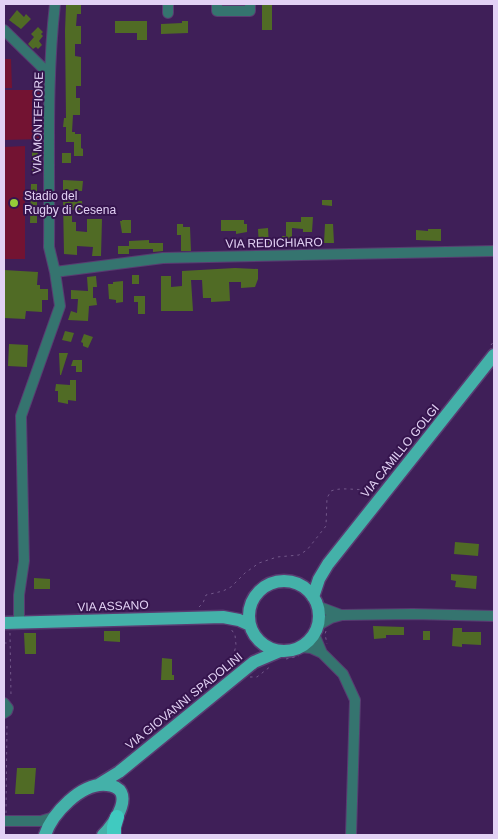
<svg xmlns="http://www.w3.org/2000/svg" width="498" height="839" viewBox="0 0 498 839" font-family="Arial,sans-serif">
	<style>
		.green { fill: #731332 }
		.building { fill: #506b25 }
		.lines { fill: none; stroke-linecap: round; stroke-linejoin: round }
		.minor-casing { stroke: #593b71; stroke-width: 12 }
		.major-casing { stroke: #593b71; stroke-width: 15 }
		.highway-casing { stroke: #593b71; stroke-width: 16 }
		.path { stroke: #73588a; stroke-width: 1; stroke-dasharray: 2.5 4; stroke-linecap: butt }
		.minor { stroke: #35746f; stroke-width: 10 }
		.major { stroke: #44b1a9; stroke-width: 12 }
		.highway { stroke: #40cac0; stroke-width: 14 }
		.poi-dot { fill: #96cc39; stroke: #35144d; stroke-width: 2 }
		.labels { text-anchor: middle; dominant-baseline: central; stroke-width: 4; stroke-linejoin: round; paint-order: stroke }
		.street-label { font-size: 12px; fill: #e2d1f4; stroke: #35144d }
		.poi-label { font-size: 12px; fill: #e2d1f4; stroke: #35144d; text-anchor: start }
	</style>
	<rect width="100%" height="100%" fill="#3f1f58"/>
	<path class="green" d="M4,59H11L12,88H4Z
		M4,90H40L41,139L4,140Z
		M25,146V259H4V147Z"/>
	<path class="building" d="M73,4H81V14H77L76,26H81V44H75V56L81,57V86H76V98H80V115H73L72,132H75V134H81V148L83,149V156H74V142H66V127H63L64,118H66L65,31L66,5H73Z
		M262,4H272V30H262Z
		M17,10L24,17L26,14L31,19L21,29L9,20Z
		M115,21H147V40H137V33H115Z
		M182,21H188V33L161,34V24L182,23Z
		M38,27L43,32L41,34L43,36L39,41L42,45L38,49L36,47L33,49L28,44L34,37L31,34Z
		M32,149H38L37,173H32Z
		M62,153H71V163H62Z
		M63,180L83,181L82,191L63,190Z
		M31,184H37V223H30Z
		M322,200H332V206L322,205Z
		M63,201H82L83,210H72V222H76V231L87,232V219H102L101,256H92L93,247L77,246V255L64,254Z
		M301,217H313L312,232H303V229L292,228V246H282V236H286V222H301Z
		M122,220H131V233H122L120,221H122Z
		M221,220H244V224H247V232L236,234V231H221Z
		M177,224H183V227H190L191,251H181V235H177Z
		M325,224H333L334,243H324Z
		M268,228L269,247L259,248L258,229Z
		M428,229H441V241L416,240V230L428,231Z
		M149,240V243H163V251L153,252V249H129V254H118V246H129V241Z
		M235,268L258,269V279L255,287L241,288V282H229L230,301L211,302V298H203L202,280H191L193,311H161V276H171V287L182,286V271Z
		M4,270L38,272L37,285H40V289H48V300H42V312L26,311L25,319L4,318Z
		M132,275H139V284H132Z
		M96,276L97,287H93V298H96L97,305L89,306L88,321L68,320L71,311L77,313L78,299H71V290L88,291L87,277Z
		M123,281V302L116,303V300L109,299L108,284H113V282Z
		M134,296H145V314H138V302H134Z
		M65,331L74,333L71,342L62,340Z
		M84,334L93,337L88,348L83,346V343L81,342Z
		M9,344L28,345L27,367L8,366Z
		M59,353H68L61,375H60Z
		M73,360H82V372H76V366H71Z
		M70,380H76V401L68,400V404L58,402V391H55L56,384L70,385Z
		M455,542L479,544L478,556L454,554Z
		M451,574L477,576L476,589L455,587L456,581L451,580Z
		M34,578L50,579V589H34Z
		M373,626L404,627V635H386V638L374,639Z
		M453,628H462V632H481V645L462,644V647L452,646Z
		M104,631H120V642L104,641Z
		M423,631H430V640H423Z
		M24,633H36V654H25Z
		M162,658L172,659V675H174V680H161Z
		M17,768H36L34,794H15Z"/>
	<g class="lines">
		<defs>
			<path id="minor" d="M217,4V11H250V4
				M168,13V4
				M4,30L50,75
				M55,272L163,258L494,251
				M317,606L341,615
				M19,623V595L24,561L21,416L60,306L55,272L49,247C50,167 46,83 55,4
				M317,626L331,618L342,615L413,614L494,616
				M314,634L322,653
				M300,647L311,648L322,653L343,674L355,700L351,835
				M4,703L8,708L7,711L4,713
				M4,821H41L54,817"/>
			<path id="major" d="M249 616a35 35 0 1 1 70 0a35 35 0 1 1-70 0Z
				M313,597L319,579L328,564L494,355
				M4,623L223,617L239,620L250,625
				M98,785L119,772L254,662L280,651
				M45,835C52,814 81,782 107,785C138,788 115,824 103,835"/>
			<path id="highway" d="M114,835V827L117,817"/>
		</defs>
		<use href="#minor" class="minor-casing"/>
		<use href="#major" class="major-casing"/>
		<use href="#highway" class="highway-casing"/>
		<path class="path" d="M491,345L494,341
			M199,607L203,603L206,595L223,591L231,587L245,573L259,563L277,557L299,555L307,550L326,526L327,498L331,491C346,485 366,495 379,484
			M326,631L325,634L327,644
			M10,633L11,696
			M4,643H10
			M286,659L299,656
			M250,677H257L271,666
			M147,736L149,723H163L187,703L233,658L236,645L235,635L231,629
			M6,813L7,722"/>
		<use href="#minor" class="minor"/>
		<use href="#major" class="major"/>
		<use href="#highway" class="highway"/>
	</g>
	<circle class="poi-dot" cx="14" cy="203" r="5"/>
	<g class="labels">
		<g class="street-label">
			<text transform="translate(38 123) rotate(-89)">VIA MONTEFIORE</text>
			<text transform="translate(274 243) rotate(-1)">VIA REDICHIARO</text>
			<text transform="translate(400 451) rotate(-51)">VIA CAMILLO GOLGI</text>
			<text transform="translate(113 606) rotate(-2)">VIA ASSANO</text>
			<text transform="translate(184 701) rotate(-39)">VIA GIOVANNI SPADOLINI</text>
		</g>
		<g class="poi-label">
			<text x="24" y="196">Stadio del<tspan x="24" dy="14">Rugby di Cesena</tspan></text>
		</g>
	</g>
	<rect width="498" height="839" fill="none" stroke="#e2d1f4" stroke-width="10"/>
</svg>
